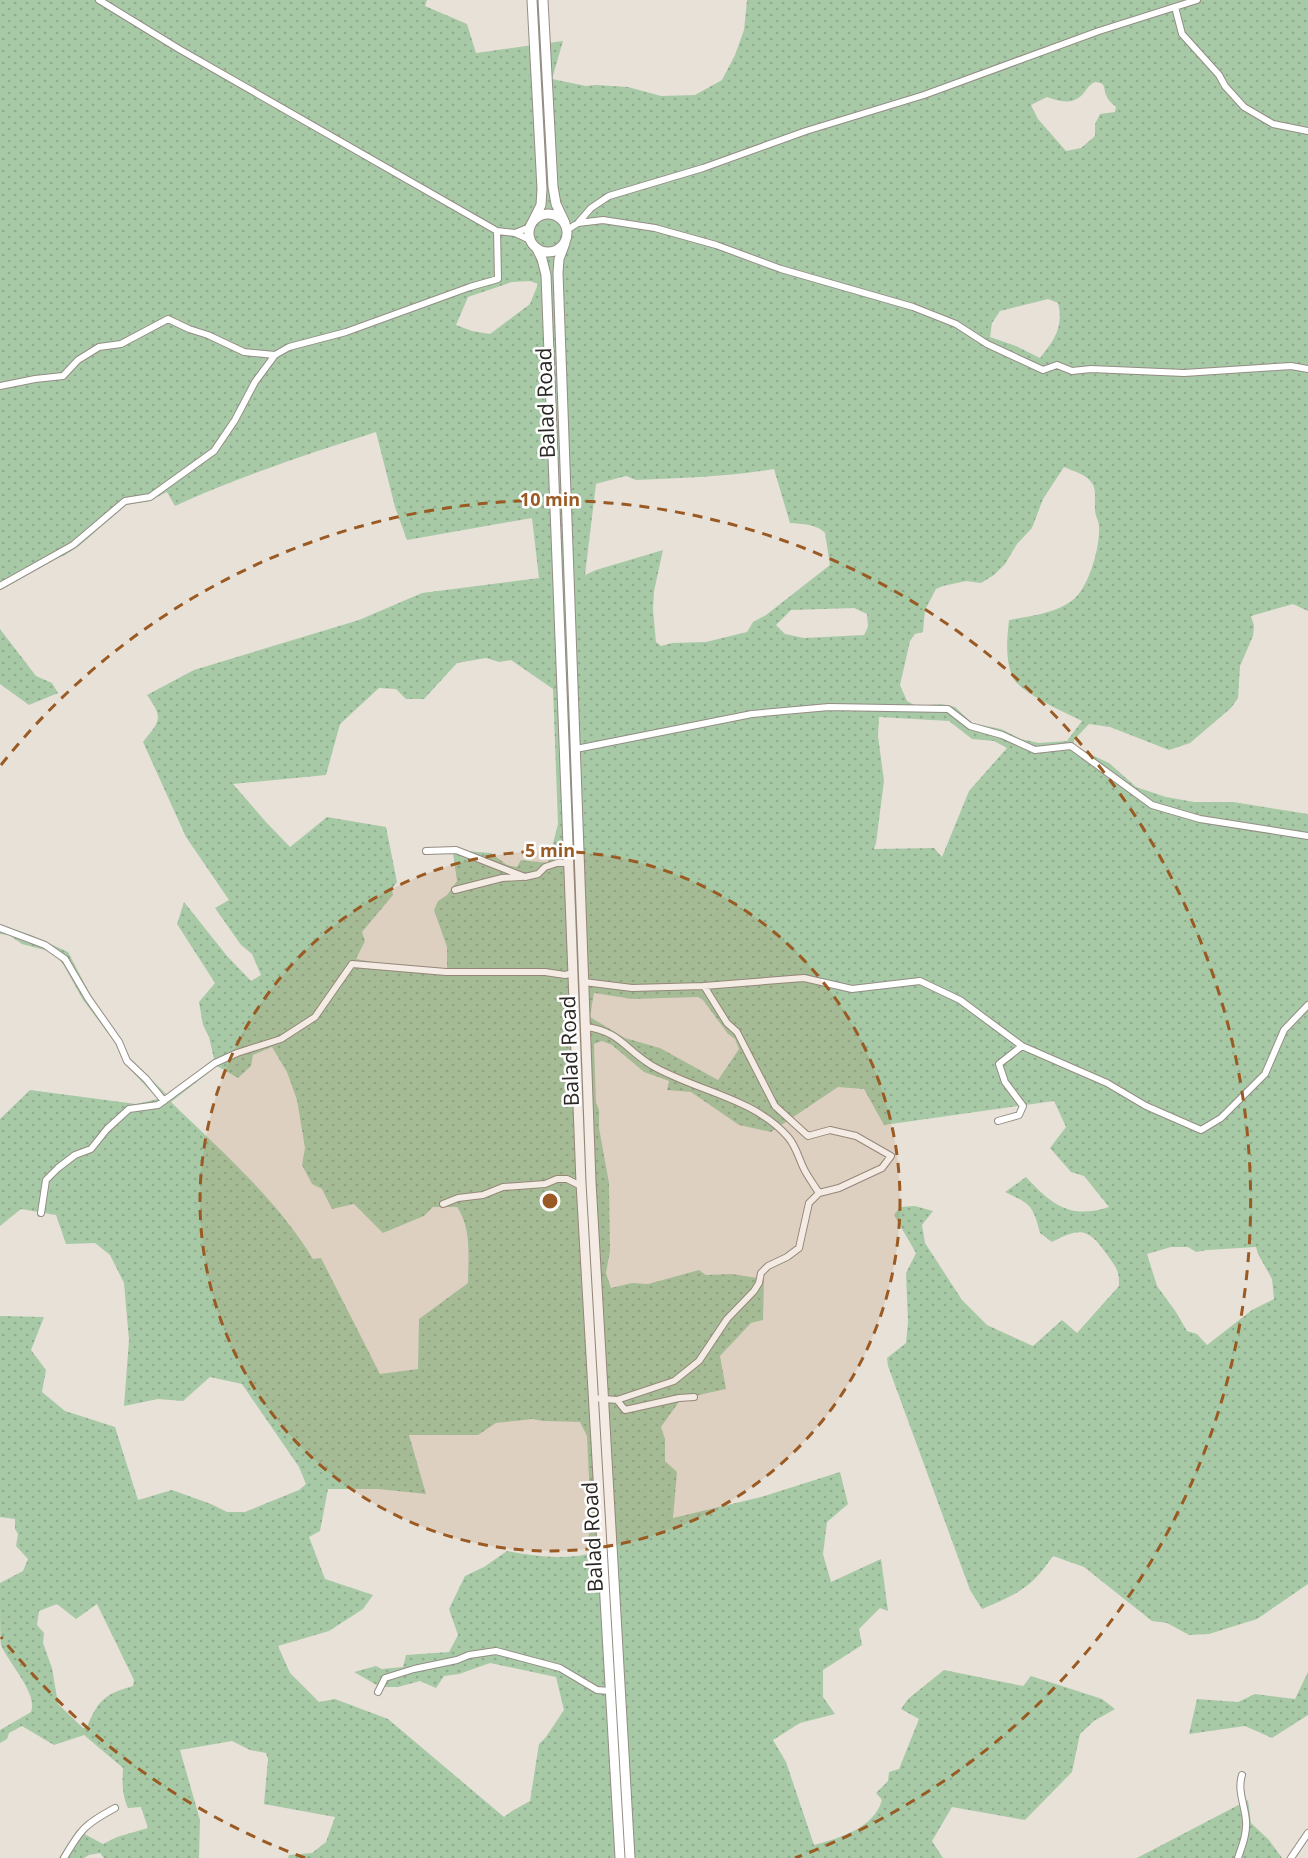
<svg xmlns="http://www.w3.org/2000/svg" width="1308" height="1858" viewBox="0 0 1308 1858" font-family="'Open Sans',sans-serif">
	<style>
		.grass { fill: url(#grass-dots); fill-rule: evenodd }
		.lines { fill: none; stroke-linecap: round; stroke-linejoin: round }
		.minor-casing { stroke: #948d85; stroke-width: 8 }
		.highway-casing { stroke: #948d85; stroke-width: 11 }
		.minor { stroke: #fff; stroke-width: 6 }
		.highway { stroke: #fff; stroke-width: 9 }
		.ring { fill: none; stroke: #9a5a23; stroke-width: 3; stroke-dasharray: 10 8 }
		.labels { text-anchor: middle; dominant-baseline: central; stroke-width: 5; stroke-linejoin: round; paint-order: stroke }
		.street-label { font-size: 21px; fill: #292623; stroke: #fff }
		.centre { fill: #9a5a23; stroke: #fff; stroke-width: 3 }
		.ring-label { font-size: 18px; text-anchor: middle; font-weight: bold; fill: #9a5a23; stroke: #fff; stroke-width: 5; stroke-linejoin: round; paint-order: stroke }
	</style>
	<defs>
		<pattern id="grass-dots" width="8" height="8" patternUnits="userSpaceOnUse" patternTransform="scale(1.5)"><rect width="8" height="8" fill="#a7c9a6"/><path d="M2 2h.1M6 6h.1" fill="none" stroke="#90ac8f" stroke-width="1.8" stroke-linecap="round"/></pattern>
	</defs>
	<rect width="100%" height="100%" fill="#e8e1d8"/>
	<path class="grass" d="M0,0H427L425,6L467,24L476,53L563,41L552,79L586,86L596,85L628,87L661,96L695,95L722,80L735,55L744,30L747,0H1308V611L1293,604L1251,616L1254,626L1253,636L1240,666L1238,698L1231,708L1190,743L1169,750L1110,727L1089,724L1074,740V747L1109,763L1136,787L1166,797L1194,802H1233L1308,814V1584L1257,1619L1209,1634L1189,1635L1167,1623L1152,1621L1084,1567L1053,1556C1030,1589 1019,1593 982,1609L970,1590L888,1366L887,1358L906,1343L908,1322L906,1273L916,1253L894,1215L900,1207L915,1206L933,1211L922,1225L925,1243L962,1300L987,1325L1033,1346L1062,1320L1077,1333L1119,1286C1119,1270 1117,1269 1108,1256C1089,1229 1082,1226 1052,1242L1040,1233C1033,1205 1030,1204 1005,1192L1026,1177C1051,1204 1070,1220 1109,1207L1084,1176L1071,1172L1050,1148L1066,1127L1054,1101L884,1125L864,1089L838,1087L771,1132L739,1125L691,1092L667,1090L669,1081L644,1072L612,1045L602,1041L594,1044L596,1102L599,1110V1128L609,1183L610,1251L606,1273L611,1288L632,1283L648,1284L699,1270L706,1275L732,1274L764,1279L763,1320L751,1323L720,1356L726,1389L681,1399L661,1427L665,1439V1461L677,1472L673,1518L761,1497L840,1472L848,1504L827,1522L823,1554L831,1582L881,1559L888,1611L880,1608L859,1629L862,1645L823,1670V1697L835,1714L800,1723L773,1740L786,1762L814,1845C840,1838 874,1828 882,1800L876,1793L888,1781L889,1772L899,1769L919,1719L901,1709L908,1699L944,1670L1023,1686L1031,1676L1102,1699L1115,1709L1094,1721L1080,1734L1072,1772L1025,1820L952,1807L932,1841L943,1858H288L289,1855L312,1853L326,1842L335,1817L264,1804L268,1759L266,1753L250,1750L232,1741L180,1750L200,1820L199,1858H104L100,1853L89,1855L84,1858H59L77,1830L103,1844L117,1837L148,1828L141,1807L128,1808C122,1794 122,1783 123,1768L84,1735L54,1745L22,1726L9,1733L7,1739L0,1743V1730L31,1712C38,1693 9,1664 1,1645C0,1634 0,1597 0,1583L23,1571L28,1559L16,1546L18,1534L15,1529V1519L0,1517V1316L44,1317L31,1350L46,1370L42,1392L65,1411L115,1427L138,1500L172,1490L211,1504L227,1512H245L299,1490L306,1484L299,1467L242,1384L210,1377L183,1401L158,1399L124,1406L129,1340L124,1283L110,1255L95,1243L66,1244L56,1215L21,1209L0,1226V1119L30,1090L136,1104L158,1099L125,1064L114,1041L83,1000L63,964L52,952L22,944L9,935L0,934V925L31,935L68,952L89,992L114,1030L129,1057L167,1095L214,1059L209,1037L203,1025L199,1002L215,983L177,924L184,902L227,956L251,981L261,975L252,954L241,945L215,908L229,900L186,837L143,742C160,720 164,719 147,695L194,670L359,620L422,593L539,578L532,518L407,540L395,507L376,432C308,454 240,476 175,506L167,492L149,501L126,505L79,546L65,555L55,559L0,589ZM1095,82C1106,83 1103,86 1106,95C1108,100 1112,104 1116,107L1115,112L1100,114L1095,124V136L1081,148L1066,151L1038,119L1031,105L1047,97C1059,101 1070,105 1081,96C1086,91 1088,85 1095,82ZM530,281L538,284L530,304L490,334L472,331L456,325L468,297L512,282ZM1048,299L1058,303C1064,327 1054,340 1040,358L1016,346L990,337L992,323L1000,311ZM1064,467C1073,471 1086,474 1092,483C1097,490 1094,501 1095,510C1095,516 1099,521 1099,527C1100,547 1090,582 1077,596C1061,613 1030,616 1009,620C1007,638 1005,658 1012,676C1018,692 1066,713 1082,721L1067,741L1039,743L1021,739L1001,729L972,723L955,707L941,704L916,706L907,701L900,685L910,641L915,634L923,632L925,610L936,589L943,586L966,581L981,583L994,575L1005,564L1017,544L1032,528L1043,499ZM774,469L790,523C802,524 817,524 825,533L830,565L766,615L753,622L747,632L706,642L672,643L661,646L656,642L653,610L654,591L663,550L596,570L585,575L596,484L599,483L626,476L636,480C684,478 727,477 774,469ZM854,608L867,614L868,627L864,635L804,638L785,634L776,625L791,610ZM486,658L499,662L511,660L553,689L558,824L548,863L521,860L517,867L507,865L491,853L466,851L452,847L457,881L447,895L438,901L434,910L447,947V969L396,966L356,959L365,941L362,932L393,895L392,889L397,882L386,827L327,817L290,847L265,821L233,784L326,775L340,724L379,688L396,689L406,699H424L457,663ZM879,717L949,721L972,739L994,741L1007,748L969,791L942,857L934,848L874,849L876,843L884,781L878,736ZM594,993L632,999L698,997L703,1000L728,1034L735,1039L739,1049L718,1080L660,1048L625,1038L590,1017ZM272,1047L287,1072L297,1100L305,1148L302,1165L312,1184L322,1189L332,1209L354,1204L383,1233L424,1216L433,1207H457C472,1229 468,1257 468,1283L419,1319L418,1369L380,1374L321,1258L313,1259C277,1199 220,1150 171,1102L217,1066L238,1078L251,1066L253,1055ZM1171,1247H1188L1196,1252L1207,1250L1256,1247L1258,1254L1272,1279L1274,1299L1252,1310L1207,1345L1197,1334L1187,1331L1176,1312L1157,1286L1147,1254ZM532,1419L543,1421L580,1422L587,1436L590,1501L588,1554C561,1560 534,1556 507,1551L484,1567L465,1576L449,1609L458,1635L449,1652L406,1655L403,1667L382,1669L376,1666L354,1672L380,1687H398L420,1681L436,1688L444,1676L459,1674L490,1663L556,1677L564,1710L546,1737L539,1744L530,1801L512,1811L504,1817L388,1719L335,1699L319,1702L290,1673L278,1646L329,1631L363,1609L373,1595L325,1579L309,1537L320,1531L328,1489H378L426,1494L409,1435H478L496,1423ZM57,1604L76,1619L97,1604L134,1680L133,1686C105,1694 98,1700 87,1727L83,1728L58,1704L52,1668L43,1643L44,1633L37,1625L39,1611Z
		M0,629L36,676L52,683L58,693L29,705L0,684Z
		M1308,1672V1715L1272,1738L1245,1726L1189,1734L1197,1699L1238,1702L1255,1694L1295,1699Z
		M1248,1800L1251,1823L1269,1840L1282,1858H1137Z"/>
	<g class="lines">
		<defs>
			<path id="minor" d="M99,0L179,49L497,231L515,233
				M1175,7L1182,34L1219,75L1225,86L1244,107L1273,124L1308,131
				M578,223L603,220L655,228L716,245L781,269L913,307L956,324L987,344L1043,370L1057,365L1072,371L1091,369L1184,373L1291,366L1308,369
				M530,227L515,233L530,240
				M567,230L578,223L591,208L609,196L703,168L806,131L924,95L1099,31L1197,0
				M0,386L35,379L63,376L78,360L99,347L121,344L168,319L189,329L208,335L244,352L275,355
				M0,586L73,545L125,501L150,497L214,451L235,420L255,382L275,355L289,347L346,332L470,287L498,279L497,231
				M576,749L752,714L829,707L948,709L970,726L1002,735L1035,750L1071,746L1152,805L1200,819L1308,836
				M426,851L456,850L525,877L538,874L545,867L557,863H568
				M455,890L502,878L521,877
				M0,928L45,945L65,959L88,998L119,1042L127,1061L146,1079L164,1101
				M584,982L632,988L704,986L804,978L852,989L920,981L960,1000L1022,1046L1107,1083L1146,1106L1201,1130L1221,1118L1265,1074L1284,1030L1308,1005
				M704,986L727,1023L737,1032L775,1106L808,1136L830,1130L856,1136L891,1156L882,1168L839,1188L819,1193
				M586,1027C619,1031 625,1049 651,1065C695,1091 753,1097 788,1137C796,1146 799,1159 804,1169C808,1177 814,1185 819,1193L809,1203L799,1248L787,1257L768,1266L761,1273L759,1283L754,1291L727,1319L699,1361L674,1381L617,1400
				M998,1121L1019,1115L1023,1106L1005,1082L999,1064L1022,1046
				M443,1204L458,1198L483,1195L503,1187L545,1184L557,1179H567L577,1184L581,1183
				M41,1213L46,1180L58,1168L75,1155L91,1149L107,1129L129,1109L158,1105L215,1063L237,1053L281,1039L315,1017L352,964L446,972H545L565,975L573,973
				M592,1398L617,1400L625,1410L679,1398L694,1397
				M378,1692L385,1678L414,1669L457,1660L469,1655L496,1651L560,1668L597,1690L610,1691
				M64,1858C81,1829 85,1824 115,1808
				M1238,1858C1242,1846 1247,1834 1246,1821C1245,1805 1237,1791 1242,1775
				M1291,1858L1308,1833"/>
			<path id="highway" d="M532,0L542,189L541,205L533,221
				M543,0L553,187L556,204L565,223
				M529 233a19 19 0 1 1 38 0a19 19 0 1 1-38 0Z
				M565,243L559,259L558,273L591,1182L630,1858
				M537,249L542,259L546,275L581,1183L620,1858"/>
		</defs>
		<use href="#minor" class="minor-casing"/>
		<use href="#highway" class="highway-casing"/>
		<use href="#minor" class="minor"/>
		<use href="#highway" class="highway"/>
	</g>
	<circle cx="550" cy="1201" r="350" fill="#9a5a23" fill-opacity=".12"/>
	<g class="ring">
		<circle cx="550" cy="1201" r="350"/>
		<path d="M305 1858A701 701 0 0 1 1 1637M1 765A701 701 0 1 1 795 1858"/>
	</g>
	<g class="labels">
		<g class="street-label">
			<text transform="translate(545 403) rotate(-92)">Balad Road</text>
			<text transform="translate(569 1051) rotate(-92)">Balad Road</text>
			<text transform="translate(592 1537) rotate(-93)">Balad Road</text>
		</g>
	</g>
	<circle cx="550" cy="1201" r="9" class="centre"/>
	<g class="ring-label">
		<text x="550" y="506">10 min</text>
		<text x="550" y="857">5 min</text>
	</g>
</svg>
